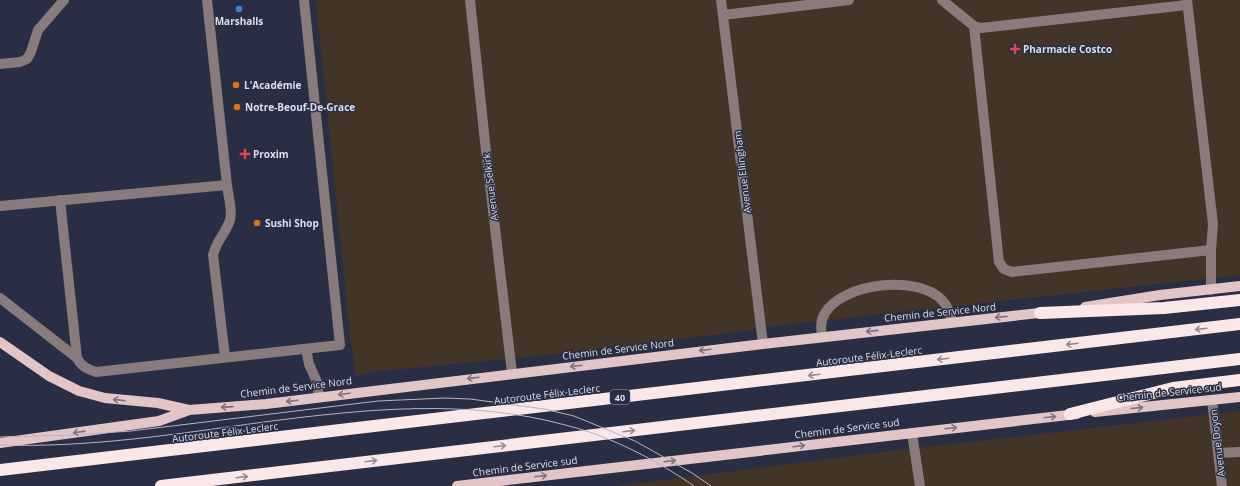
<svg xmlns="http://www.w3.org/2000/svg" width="1240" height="486" viewBox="0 0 1240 486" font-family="'Open Sans',sans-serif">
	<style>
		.industrial { fill: #433428 }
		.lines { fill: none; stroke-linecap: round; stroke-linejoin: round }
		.minor { stroke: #897a7c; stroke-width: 10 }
		.major { stroke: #e3c5c7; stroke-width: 10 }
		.highway { stroke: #fce7e8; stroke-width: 12 }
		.tram { stroke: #b2b5c6; stroke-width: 1 }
		.oneway { stroke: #7d727f }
		.oneway2 { stroke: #938a96 }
		.shop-dot { fill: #3f7fe0; stroke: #2a2e44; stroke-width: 1.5 }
		.health-dot { fill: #e0444e; stroke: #2a2e44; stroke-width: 1.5 }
		.food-dot { fill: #e8710a; stroke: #2a2e44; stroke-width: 1.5 }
		.labels { text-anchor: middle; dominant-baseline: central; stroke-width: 3; stroke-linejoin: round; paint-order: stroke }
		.shield { fill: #2a2e44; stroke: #a7aabb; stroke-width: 1 }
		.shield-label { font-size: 9px; font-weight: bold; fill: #dcdfee }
		.poi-label { font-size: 10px; font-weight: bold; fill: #dcdfee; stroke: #2a2e44; text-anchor: start }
		.street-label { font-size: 10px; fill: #dcdfee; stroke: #2a2e44 }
	</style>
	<rect width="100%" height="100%" fill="#2a2e44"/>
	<path class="industrial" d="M316,0H1240V275L775,326L739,332L537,356L372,372L356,376L350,337Z
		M1240,411V486H617L891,451Z"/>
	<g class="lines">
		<path class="minor" d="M207,0L227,185C228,196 233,210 230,220C226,233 216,241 213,255L225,357
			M470,0L485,142L512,373
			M721,0L763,344
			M942,0L974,26L981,28L1187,5
			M1187,0L1213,224L1211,250V290
			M723,15L849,0
			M974,26L999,262L1004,269L1012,272L1211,250
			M0,64L20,62L27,59L31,52L38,30L64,0
			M60,200L77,358
			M0,206L227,185
			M0,298L77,358C81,366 87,369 96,372L340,345L304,0
			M822,337C821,329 820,321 825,313C843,283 917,274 942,300C948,306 950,314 952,322
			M306,349L309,364L317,382L319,397
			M1212,400L1222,486
			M912,433L920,486
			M1218,453L1240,452"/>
		<path class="major" d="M1085,307L1160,295L1240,286
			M0,342L49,376L79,391L105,398L158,403L189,410
			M1095,412L1240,397
			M0,443L159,421L189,410L266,404L763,344L1048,312
			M457,486L1077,414"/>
		<path class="highway" d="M1040,313L1164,308L1240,300
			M1070,414L1173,388L1240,380
			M0,470L1240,324
			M161,486L1240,359"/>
		<path class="tram" d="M0,437L72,435L131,431L378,401L445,398L470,399L544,409L574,416L635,441L692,473L711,486
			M0,445C88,448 176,434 264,422C365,409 469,398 569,426C612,437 658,461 694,486"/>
	</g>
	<defs><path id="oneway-shaft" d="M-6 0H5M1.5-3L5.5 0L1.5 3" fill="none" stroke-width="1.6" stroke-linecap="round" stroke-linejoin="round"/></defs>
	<g class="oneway">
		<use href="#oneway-shaft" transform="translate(1001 317) rotate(174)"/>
		<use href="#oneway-shaft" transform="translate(872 331) rotate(174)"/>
		<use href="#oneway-shaft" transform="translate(705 350) rotate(173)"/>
		<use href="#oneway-shaft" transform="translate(576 366) rotate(173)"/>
		<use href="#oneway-shaft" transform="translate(473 378) rotate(173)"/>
		<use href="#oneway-shaft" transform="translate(344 394) rotate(173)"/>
		<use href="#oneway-shaft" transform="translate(119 400) rotate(-173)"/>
		<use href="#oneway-shaft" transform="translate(292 401) rotate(173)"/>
		<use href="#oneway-shaft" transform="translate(227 407) rotate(176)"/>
		<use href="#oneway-shaft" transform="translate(1137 408) rotate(-5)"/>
		<use href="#oneway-shaft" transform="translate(1050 417) rotate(-7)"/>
		<use href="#oneway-shaft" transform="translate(951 428) rotate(-7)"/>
		<use href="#oneway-shaft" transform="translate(79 432) rotate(172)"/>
		<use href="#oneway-shaft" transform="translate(799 446) rotate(-7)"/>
		<use href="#oneway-shaft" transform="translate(670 461) rotate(-7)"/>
		<use href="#oneway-shaft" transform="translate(541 476) rotate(-7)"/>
	</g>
	<g class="oneway2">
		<use href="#oneway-shaft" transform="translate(1201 329) rotate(173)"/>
		<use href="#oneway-shaft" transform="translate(1072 344) rotate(173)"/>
		<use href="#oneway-shaft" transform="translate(943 359) rotate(173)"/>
		<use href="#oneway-shaft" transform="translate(814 375) rotate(173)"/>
		<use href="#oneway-shaft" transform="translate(629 431) rotate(-7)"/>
		<use href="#oneway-shaft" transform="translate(500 446) rotate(-7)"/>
		<use href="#oneway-shaft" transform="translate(371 461) rotate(-7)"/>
		<use href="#oneway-shaft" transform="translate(242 477) rotate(-7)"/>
	</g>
	<circle class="shop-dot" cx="239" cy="9" r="4"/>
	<g class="health-dot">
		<path d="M1013 43h4v4h4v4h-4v4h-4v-4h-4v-4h4z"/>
		<path d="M243 148h4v4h4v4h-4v4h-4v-4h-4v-4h4z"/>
	</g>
	<g class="food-dot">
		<circle cx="236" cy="85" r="4"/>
		<circle cx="237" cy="107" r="4"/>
		<circle cx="257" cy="223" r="4"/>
	</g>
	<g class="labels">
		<rect class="shield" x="610" y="390" width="20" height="14" rx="3"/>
		<g class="shield-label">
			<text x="620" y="397">40</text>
		</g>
		<g class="poi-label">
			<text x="239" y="21" text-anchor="middle">Marshalls</text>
			<text x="1023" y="49">Pharmacie Costco</text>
			<text x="244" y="85">L'Académie</text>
			<text x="245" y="107">Notre-Beouf-De-Grace</text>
			<text x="253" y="154">Proxim</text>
			<text x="265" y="223">Sushi Shop</text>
		</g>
		<g class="street-label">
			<text transform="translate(742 172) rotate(-97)">Avenue Ellingham</text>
			<text transform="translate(490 187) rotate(-97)">Avenue Selkirk</text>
			<text transform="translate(940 312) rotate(-6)">Chemin de Service Nord</text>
			<text transform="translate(618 349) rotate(-7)">Chemin de Service Nord</text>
			<text transform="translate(869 356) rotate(-7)">Autoroute Félix-Leclerc</text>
			<text transform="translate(296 387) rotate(-7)">Chemin de Service Nord</text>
			<text transform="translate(1169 392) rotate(-6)">Chemin de Service sud</text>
			<text transform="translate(547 394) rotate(-7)">Autoroute Félix-Leclerc</text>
			<text transform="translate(847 428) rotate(-7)">Chemin de Service sud</text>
			<text transform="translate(225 432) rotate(-7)">Autoroute Félix-Leclerc</text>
			<text transform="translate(1217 443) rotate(-97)">Avenue Doyon</text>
			<text transform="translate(525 466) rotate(-7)">Chemin de Service sud</text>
		</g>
	</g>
</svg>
